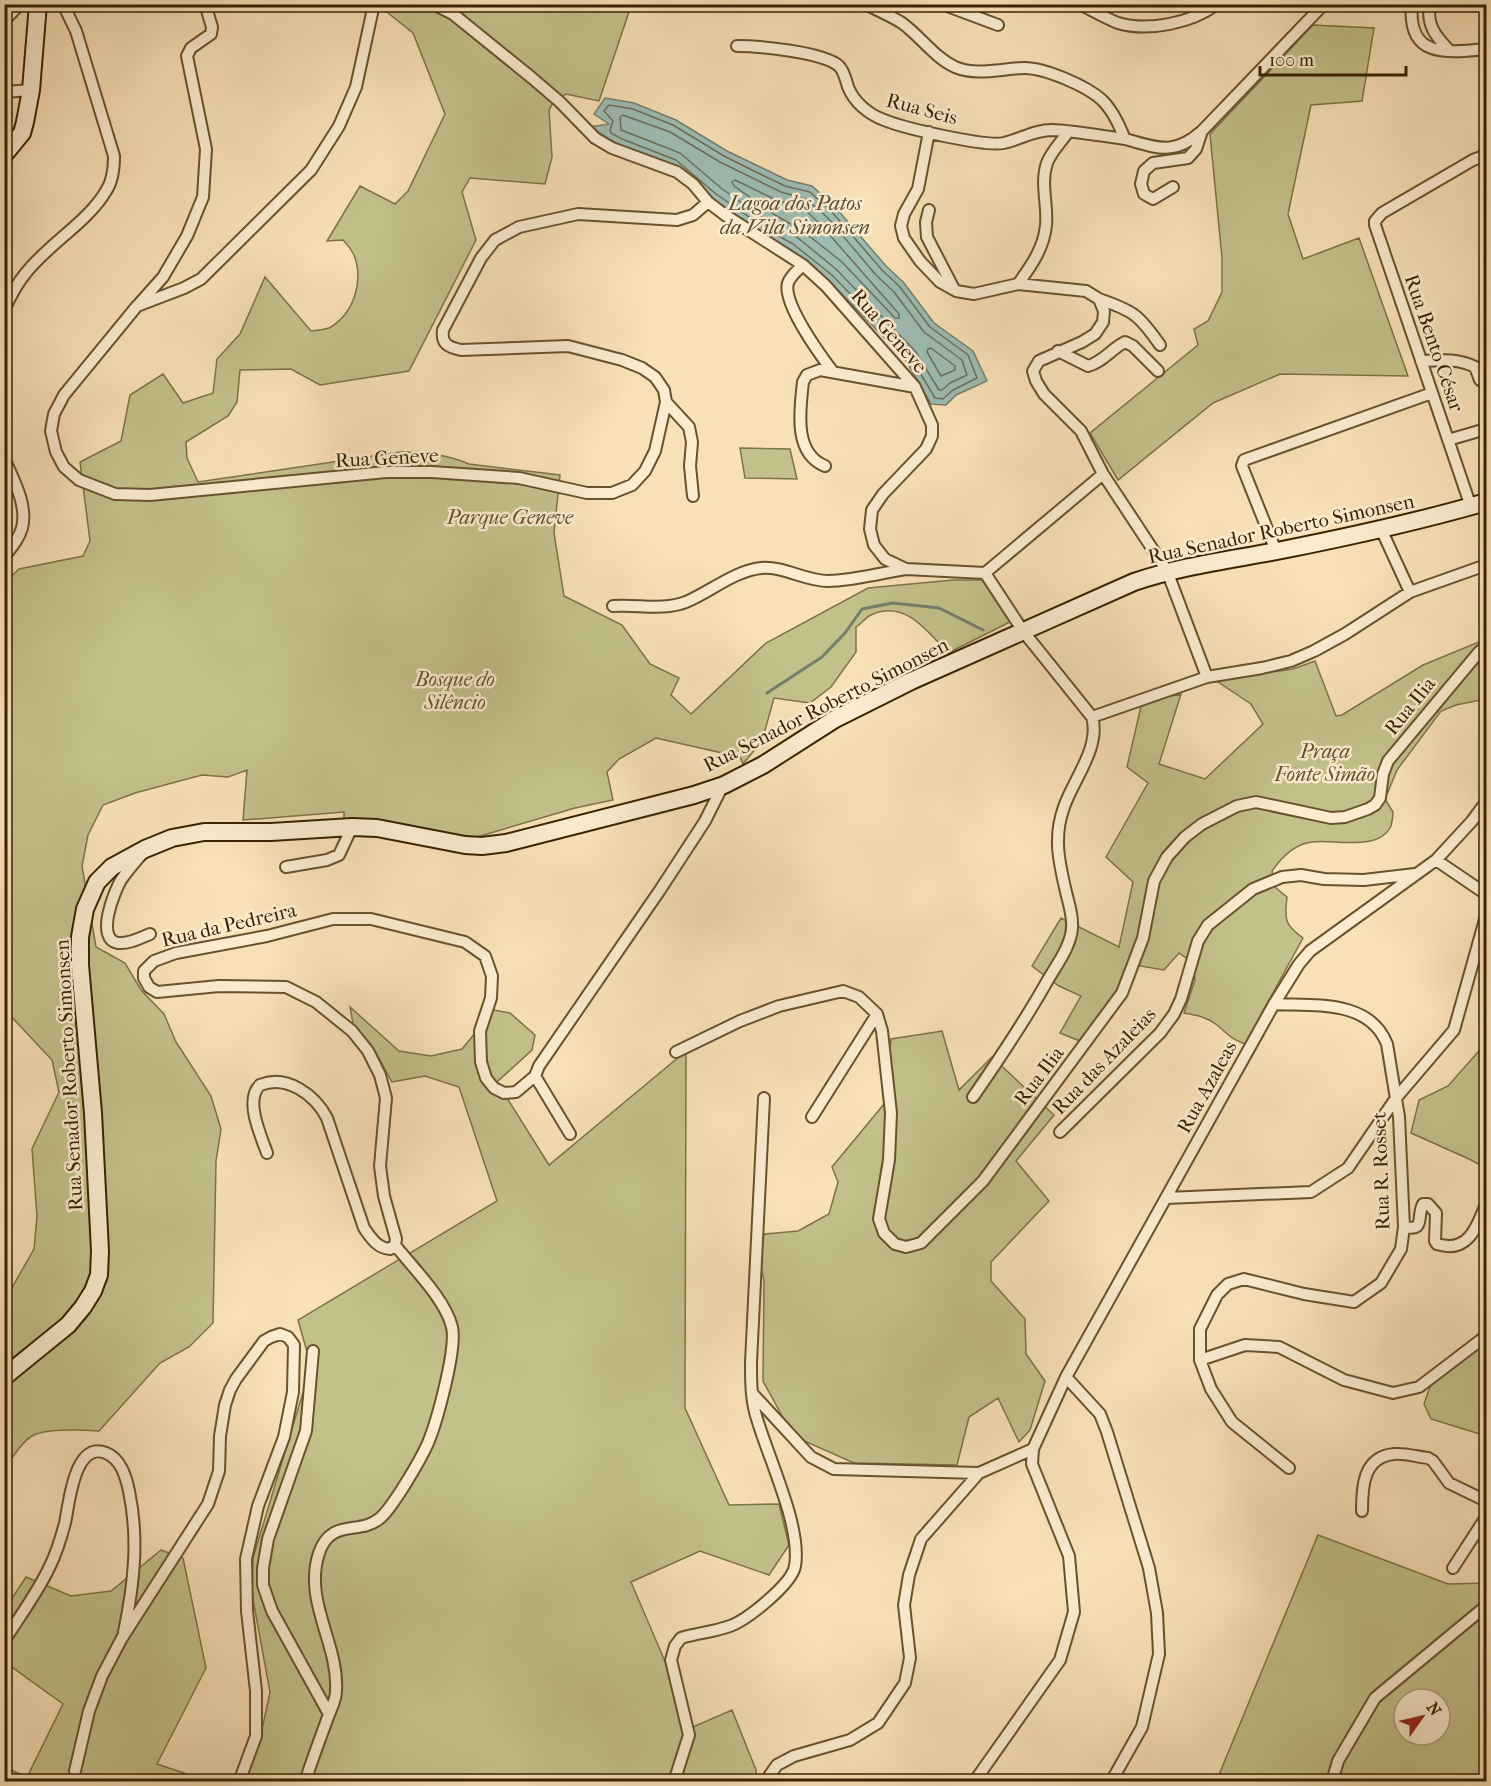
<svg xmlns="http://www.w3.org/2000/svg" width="1491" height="1786" viewBox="0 0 1491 1786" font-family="'IM FELL French Canon',serif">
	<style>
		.green { fill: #c3c18a; stroke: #7e7246; stroke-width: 1.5; fill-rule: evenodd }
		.water { fill: #9ebcb3; stroke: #757e6c; stroke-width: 1.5 }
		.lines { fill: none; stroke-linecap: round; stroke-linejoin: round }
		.shore { stroke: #6b6f5a; stroke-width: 1.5 }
		.stream { stroke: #757e6c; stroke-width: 3 }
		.street-casing { stroke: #68522e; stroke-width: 14 }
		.secondary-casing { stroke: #382201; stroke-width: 20 }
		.street { stroke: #fbecd0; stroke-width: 10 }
		.secondary { stroke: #fbecd0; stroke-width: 16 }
		.labels { text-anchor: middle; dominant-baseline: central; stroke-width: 5; stroke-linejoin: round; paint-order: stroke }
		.street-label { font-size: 20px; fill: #382201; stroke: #fbecd0 }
		.park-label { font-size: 20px; font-style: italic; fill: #62522a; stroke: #fbecd0 }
		.water-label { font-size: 21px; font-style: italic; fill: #575036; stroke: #fbecd0 }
	</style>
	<rect width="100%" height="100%" fill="#f9e1b7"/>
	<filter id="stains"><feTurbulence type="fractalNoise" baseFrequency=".00333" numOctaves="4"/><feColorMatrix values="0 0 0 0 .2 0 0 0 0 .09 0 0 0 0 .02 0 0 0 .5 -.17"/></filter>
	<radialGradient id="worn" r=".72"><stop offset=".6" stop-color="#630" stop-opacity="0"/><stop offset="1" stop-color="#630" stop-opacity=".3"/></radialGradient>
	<path class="green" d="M378,5H627L629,12L599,101L566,94L553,103L549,110L552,157L545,184L470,178L462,192L476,240L409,371L320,385L291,369L240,370L237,402L228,416L186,442L187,458L198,482L400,452C424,452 447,454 469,464L560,475L554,533L564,596L622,625L650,664L679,678L671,695L691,714L766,643L868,588L953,580H982L1010,622L948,653C927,631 905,599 871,615C866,617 861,624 856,627V652L831,687L810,703L774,698L762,741L743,764L740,757L656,738L619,759L607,772L613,800L575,808L477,837L448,835L374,822L344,819V812L243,820L247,770L228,777L202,775L135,793L103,805L88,835L82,866L96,947L125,963L141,990L164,1014L176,1042L211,1096L221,1129L216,1161L213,1323L189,1347L160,1363L99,1431C83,1430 46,1428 32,1436C23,1441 9,1461 5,1470V1300L34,1249L37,1216L32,1149L59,1092L52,1060L5,1010V582L19,569L83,556L90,541L80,462L121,441L130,395L163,374L183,403L213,393L217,359L240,334L265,277L311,331C316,330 323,330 329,328C354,314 364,281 354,255C351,249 347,244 343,240L327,241L360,186L395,204L408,191L445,114L413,33Z
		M1313,25L1374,28L1362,101L1311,105L1288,214L1303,259L1359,238L1408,376L1280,374L1213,403L1118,480L1090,433L1198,345L1194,329L1208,321L1222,292V258L1210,134Z
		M740,448L790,449L797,479L745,478Z
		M1486,639V699L1456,705L1441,711L1397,770L1385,799L1393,812C1393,816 1392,822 1391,826C1379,852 1333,839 1312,842C1295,844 1281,858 1272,871L1275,887L1287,897C1284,920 1285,925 1303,938L1245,1044C1228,1037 1229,1035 1217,1025C1207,1017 1196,1015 1184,1013L1195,980L1193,963L1179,953L1164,970L1135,965L1080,1041L1060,1033L1081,996L1059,986L1032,966L1061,918L1119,947L1133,882L1106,857L1148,783L1127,767L1142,702L1181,694L1159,764L1205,779L1263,724L1251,704L1215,680L1293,669L1315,661L1336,716L1342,715L1423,665Z
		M350,1007L399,1051L431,1056L462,1049L494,1010L510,1013L535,1035L532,1050L497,1082L549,1165L686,1051L685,1408L729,1505L779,1504L789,1545L769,1575L700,1551L631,1582L693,1727L732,1710L756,1770V1781L244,1782L263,1725L270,1692L252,1594L253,1558L311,1366L298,1320L497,1201L459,1087L425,1076L392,1082L376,1053L354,1029Z
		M942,1031L959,1090L992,1057L1054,1115L1016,1161L1049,1201L991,1262V1281L1025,1319L1026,1354L1045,1381L1030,1430L1019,1442L998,1398L969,1417L957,1465L854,1463L793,1436L763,1381L764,1281L757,1249L765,1234L798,1231L829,1214L838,1182L832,1167L884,1104L891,1039Z
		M1486,1043V1168L1469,1159L1411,1133L1419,1100L1448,1086Z
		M1486,1340V1436L1431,1419L1424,1404L1430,1387L1441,1375Z
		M1318,1535L1448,1584L1486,1583V1775L1482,1781L1216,1782ZM1404,1699H1440V1735H1404Z
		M161,1550L183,1558L206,1668L157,1764L208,1781H5L4,1767L27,1777L63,1704L5,1662V1609L26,1577L71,1596L111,1591Z"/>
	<path class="water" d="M605,98L634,103L676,120L727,151L787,180L812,186L836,208L886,266L904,283L934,323L973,351L987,381L956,395L946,405L931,404L905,359L828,280L790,249L763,234L712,198L673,165L619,145L590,127L609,124L594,114Z"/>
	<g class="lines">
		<path class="shore" d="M609,105L633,109L673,125L724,156L756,172L785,186L810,192L832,212L882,270L900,287L930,327L968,355L977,378L953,390L943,399L935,398L910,356L832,275L793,244L766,229L716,194L676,160L622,139L611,133L610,130L613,121L604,111Z
			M623,115L670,132L720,162L781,192L806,199L827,217L876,275L894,292L924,332L962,360L967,375L950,383L942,390H939L915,351L836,269L798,238L770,223L721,188L680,153L621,130L620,117Z
			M735,180L778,201L802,207L820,224L899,314V318H895L842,262L803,231L775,215L734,186L732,182Z
			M928,349L931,348L955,366V370L941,376L927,352Z"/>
		<path class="stream" d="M767,693L822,657L845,633L862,609L893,603L939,608L983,630"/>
		<defs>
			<path id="street" d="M374,4L356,87L339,126L311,170L201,279L184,288L137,306L64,395L54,414L51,431L56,452L64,467L79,480L115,494L150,495L386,472H432L519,478L587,493H612L632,485L645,471L655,451L666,402L664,390L655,377L642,368L622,360L568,346L461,350C448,347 441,344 443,330L481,258L495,240L519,227L578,214L677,220L693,215L708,202
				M433,4L453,14L532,78L560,102L595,138L612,148L677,172L693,184L708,202L725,215L803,265L826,286L915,387L932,425V436L926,449L883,494L872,510L870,529L874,545L885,559L906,569L985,573
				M865,4C877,10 891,16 902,23C920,36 934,57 955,67C976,76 1000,69 1023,68C1043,67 1087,86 1102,100C1113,111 1119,125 1125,139C1158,148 1174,156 1202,131L1324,4
				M942,4L998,25
				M1079,4C1092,10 1105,18 1118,23C1148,32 1192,23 1217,4
				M1412,4C1407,58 1446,53 1486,49
				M1430,4C1426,25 1436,37 1450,51
				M4,21L20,4
				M737,46C759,46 823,52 839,66C844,71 846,80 848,87C854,102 868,114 884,120C904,128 984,147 1004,143C1021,139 1034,130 1052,130C1076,131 1101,136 1125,139
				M4,92L31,90
				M929,132L918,189L904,214L901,226L904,238L920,261L940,282L956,291L974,294L1018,284L1086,291L1099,299L1104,311L1103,322L1095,334L1082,342L1039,361L1033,371L1036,381L1044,394L1081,431L1103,474L1167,571L1207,677
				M1173,187L1153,199L1144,194L1141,184L1144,171L1153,163L1188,158L1196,149L1201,134
				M929,210L926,222L927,237L954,289
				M803,265C798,270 790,276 788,283C782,303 821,356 833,372
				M1018,284C1031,266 1044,248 1046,225C1048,205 1040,183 1047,163C1051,152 1062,141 1068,132
				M1099,299C1134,311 1139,315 1160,345
				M139,304L163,277L187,236L203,197L206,149L187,56L191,48L211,34L212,27L205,4
				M4,310C10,297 16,285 25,274C47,245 88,222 106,191C113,181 114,168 114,156L76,31L63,4
				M1058,351L1088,366C1103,362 1111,349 1125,342L1133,346L1158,371
				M1421,361C1441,360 1458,358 1475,367L1480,380
				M666,402L689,427L692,442L690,466L693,496
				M1448,440L1486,429
				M4,458C13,479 28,505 22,528C19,539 11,548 4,557
				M825,466C793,453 800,410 803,382L807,375L820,370L915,387
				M1471,507L1375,225V221L1382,213L1473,160L1486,155
				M1381,529L1410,592
				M1276,551L1242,466L1244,460L1432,393
				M985,573L1103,474
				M613,606C638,604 662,611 686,602C710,592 734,571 761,568C784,566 805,581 828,581C851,581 882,573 905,569
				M1092,717L1207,677L1262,668L1291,661L1314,651L1345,634L1410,592L1486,565
				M142,854C135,862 127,871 121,880C114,892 95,939 118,943C129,944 140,938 150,934
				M1436,860L1486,894
				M286,867L327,860L339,855L352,827
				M1274,1004C1314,1006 1369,999 1387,1044L1399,1117L1404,1227L1401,1249L1381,1283L1354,1302L1304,1294L1244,1279L1228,1284L1217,1295L1200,1329V1360L1211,1389L1232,1422L1289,1468
				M676,1052L740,1021L779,1006L843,991L859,997L877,1014L882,1031L891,1113L889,1160L879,1219L884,1233L895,1244L906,1247L921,1243L983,1181L1122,993L1143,938L1154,881L1167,857L1185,837L1202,824L1237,806L1256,802L1331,818L1345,817L1368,809L1375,805L1380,798L1383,774L1388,761L1479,652L1486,646
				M535,1076L570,1134
				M973,1097C1000,1058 1026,1019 1049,978C1058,963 1071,945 1072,928C1073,915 1069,905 1066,892C1059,862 1053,837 1064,807C1073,780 1101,747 1092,717L1023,631L985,573
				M812,1117L877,1014
				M1060,1132L1160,1033L1174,1014L1181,999L1198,941L1208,925L1253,889L1282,877L1301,875L1324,879L1364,880L1415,874
				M267,1153C261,1136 244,1100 260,1085C287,1074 315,1095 327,1118L364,1228C371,1238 377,1248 390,1249L395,1245L396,1239L384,1196L380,1166L386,1098L380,1075L368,1051L352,1031L316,1002L286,987L219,986L157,992L149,987L144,978V971L154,961L176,953L267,936L333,919H371L465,942L485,956L492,976L491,998L480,1031L481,1062L486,1078L494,1088L504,1093L516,1092L535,1076L539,1066L660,890L705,821L723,785
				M1166,1198L1311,1192L1348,1168L1396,1098L1454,1030L1486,916
				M1404,1227C1426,1231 1416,1218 1423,1204H1428L1436,1213L1435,1241L1437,1244C1468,1254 1477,1227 1486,1204
				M313,1351L306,1431L268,1539L263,1568V1585L272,1611L329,1714
				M1200,1360L1245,1345L1279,1347L1344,1380L1393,1393L1419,1387L1486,1336
				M1066,1377L1100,1414L1107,1432L1149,1568L1157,1613L1159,1654L1142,1727L1111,1782
				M752,1393L811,1457L834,1469L979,1473
				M1362,1511C1362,1487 1363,1457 1394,1454C1405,1453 1418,1457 1428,1458L1433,1461L1449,1483L1486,1501
				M1453,1568L1486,1517
				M4,1641C20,1616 38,1592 50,1566C57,1552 61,1538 65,1523C69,1505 74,1440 106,1453C121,1459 126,1477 129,1491C139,1539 134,1584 124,1632
				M75,1771L89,1711L102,1676L122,1638L208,1504L219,1471L220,1436L225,1405L230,1390L236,1379L264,1341L271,1337L280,1334L288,1337L294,1345L293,1392L284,1437L258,1506L246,1559L247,1611L256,1691V1736L239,1782
				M305,1782C312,1760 320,1739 328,1717C331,1709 336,1700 336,1691C339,1644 303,1601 319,1553C331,1518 359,1535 379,1519C392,1509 421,1459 428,1443C437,1421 457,1349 452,1327C445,1299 413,1268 395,1245
				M674,1782L689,1735L671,1660L675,1646L681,1638C697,1633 714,1632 730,1626C747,1620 792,1584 795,1566C802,1525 766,1454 755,1412C751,1396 751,1380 751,1362L764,1098
				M765,1782L777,1765L794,1756L850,1740L878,1723L905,1683L910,1658L904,1605L909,1575L921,1539L979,1473L1033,1449
				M974,1782L1060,1660L1074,1612L1069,1556L1032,1464L1033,1449L1066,1377L1274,1004L1299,964L1310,951L1436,860L1472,821L1486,802
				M1332,1782L1338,1761L1375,1698L1486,1606"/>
			<path id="secondary" d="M4,155L22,133L25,122L31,90L38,4
				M4,1377L68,1325L83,1307L93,1291L99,1275L100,1251L93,1113L80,965V937L85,909L97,882L112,867L145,849L172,838L204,832H271L352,827L377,828L465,845L482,846L506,843L694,795L724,785L763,765L835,719L911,681L1134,582C1181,566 1229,560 1277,551C1348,537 1417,522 1486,502"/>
		</defs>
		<use href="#street" class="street-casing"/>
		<use href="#secondary" class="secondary-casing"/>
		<use href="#street" class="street"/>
		<use href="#secondary" class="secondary"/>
	</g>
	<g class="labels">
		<g class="street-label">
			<text transform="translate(922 109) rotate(15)">Rua Seis</text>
			<text transform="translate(889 331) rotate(49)">Rua Geneve</text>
			<text transform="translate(1434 343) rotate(71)">Rua Bento César</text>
			<text transform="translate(387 458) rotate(-3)">Rua Geneve</text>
			<text transform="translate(1281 529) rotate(-12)">Rua Senador Roberto Simonsen</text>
			<text transform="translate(826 705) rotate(-27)">Rua Senador Roberto Simonsen</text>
			<text transform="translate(1410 706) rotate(-51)">Rua Ilia</text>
			<text transform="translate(229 925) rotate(-13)">Rua da Pedreira</text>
			<text transform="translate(1104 1061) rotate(-46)">Rua das Azaleias</text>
			<text transform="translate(69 1075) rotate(-93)">Rua Senador Roberto Simonsen</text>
			<text transform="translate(1039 1076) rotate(-53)">Rua Ilia</text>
			<text transform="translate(1207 1087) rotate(-61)">Rua Azaleas</text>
			<text transform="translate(1381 1171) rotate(-92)">Rua R. Rosset</text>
		</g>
		<g class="park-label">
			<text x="510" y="517">Parque Geneve</text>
			<text x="455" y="679">Bosque do<tspan x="455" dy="23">Silêncio</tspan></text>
			<text x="1325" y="751">Praça<tspan x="1325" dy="23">Fonte Simão</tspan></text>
		</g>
		<g class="water-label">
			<text x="795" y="203">Lagoa dos Patos<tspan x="795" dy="24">da Vila Simonsen</tspan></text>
		</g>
	</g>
	<rect width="1491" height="1786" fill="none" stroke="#f9e1b7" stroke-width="24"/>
	<rect x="6" y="6" width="1479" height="1774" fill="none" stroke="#382201" stroke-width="3"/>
	<rect x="12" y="12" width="1467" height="1762" fill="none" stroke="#382201" stroke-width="1.5"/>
	<g transform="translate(1422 1717) rotate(56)"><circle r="28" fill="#fbecd0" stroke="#ad9b7d" stroke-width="1.5"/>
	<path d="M0-4.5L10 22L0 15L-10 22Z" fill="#8f2418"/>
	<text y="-9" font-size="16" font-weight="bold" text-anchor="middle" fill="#382201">N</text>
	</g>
	<path d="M1260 66v9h146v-9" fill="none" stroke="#382201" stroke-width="3"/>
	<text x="1269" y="66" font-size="18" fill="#382201" stroke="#fbecd0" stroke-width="4.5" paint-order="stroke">100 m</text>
	<rect width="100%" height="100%" filter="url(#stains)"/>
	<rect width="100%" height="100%" fill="url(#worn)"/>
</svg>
